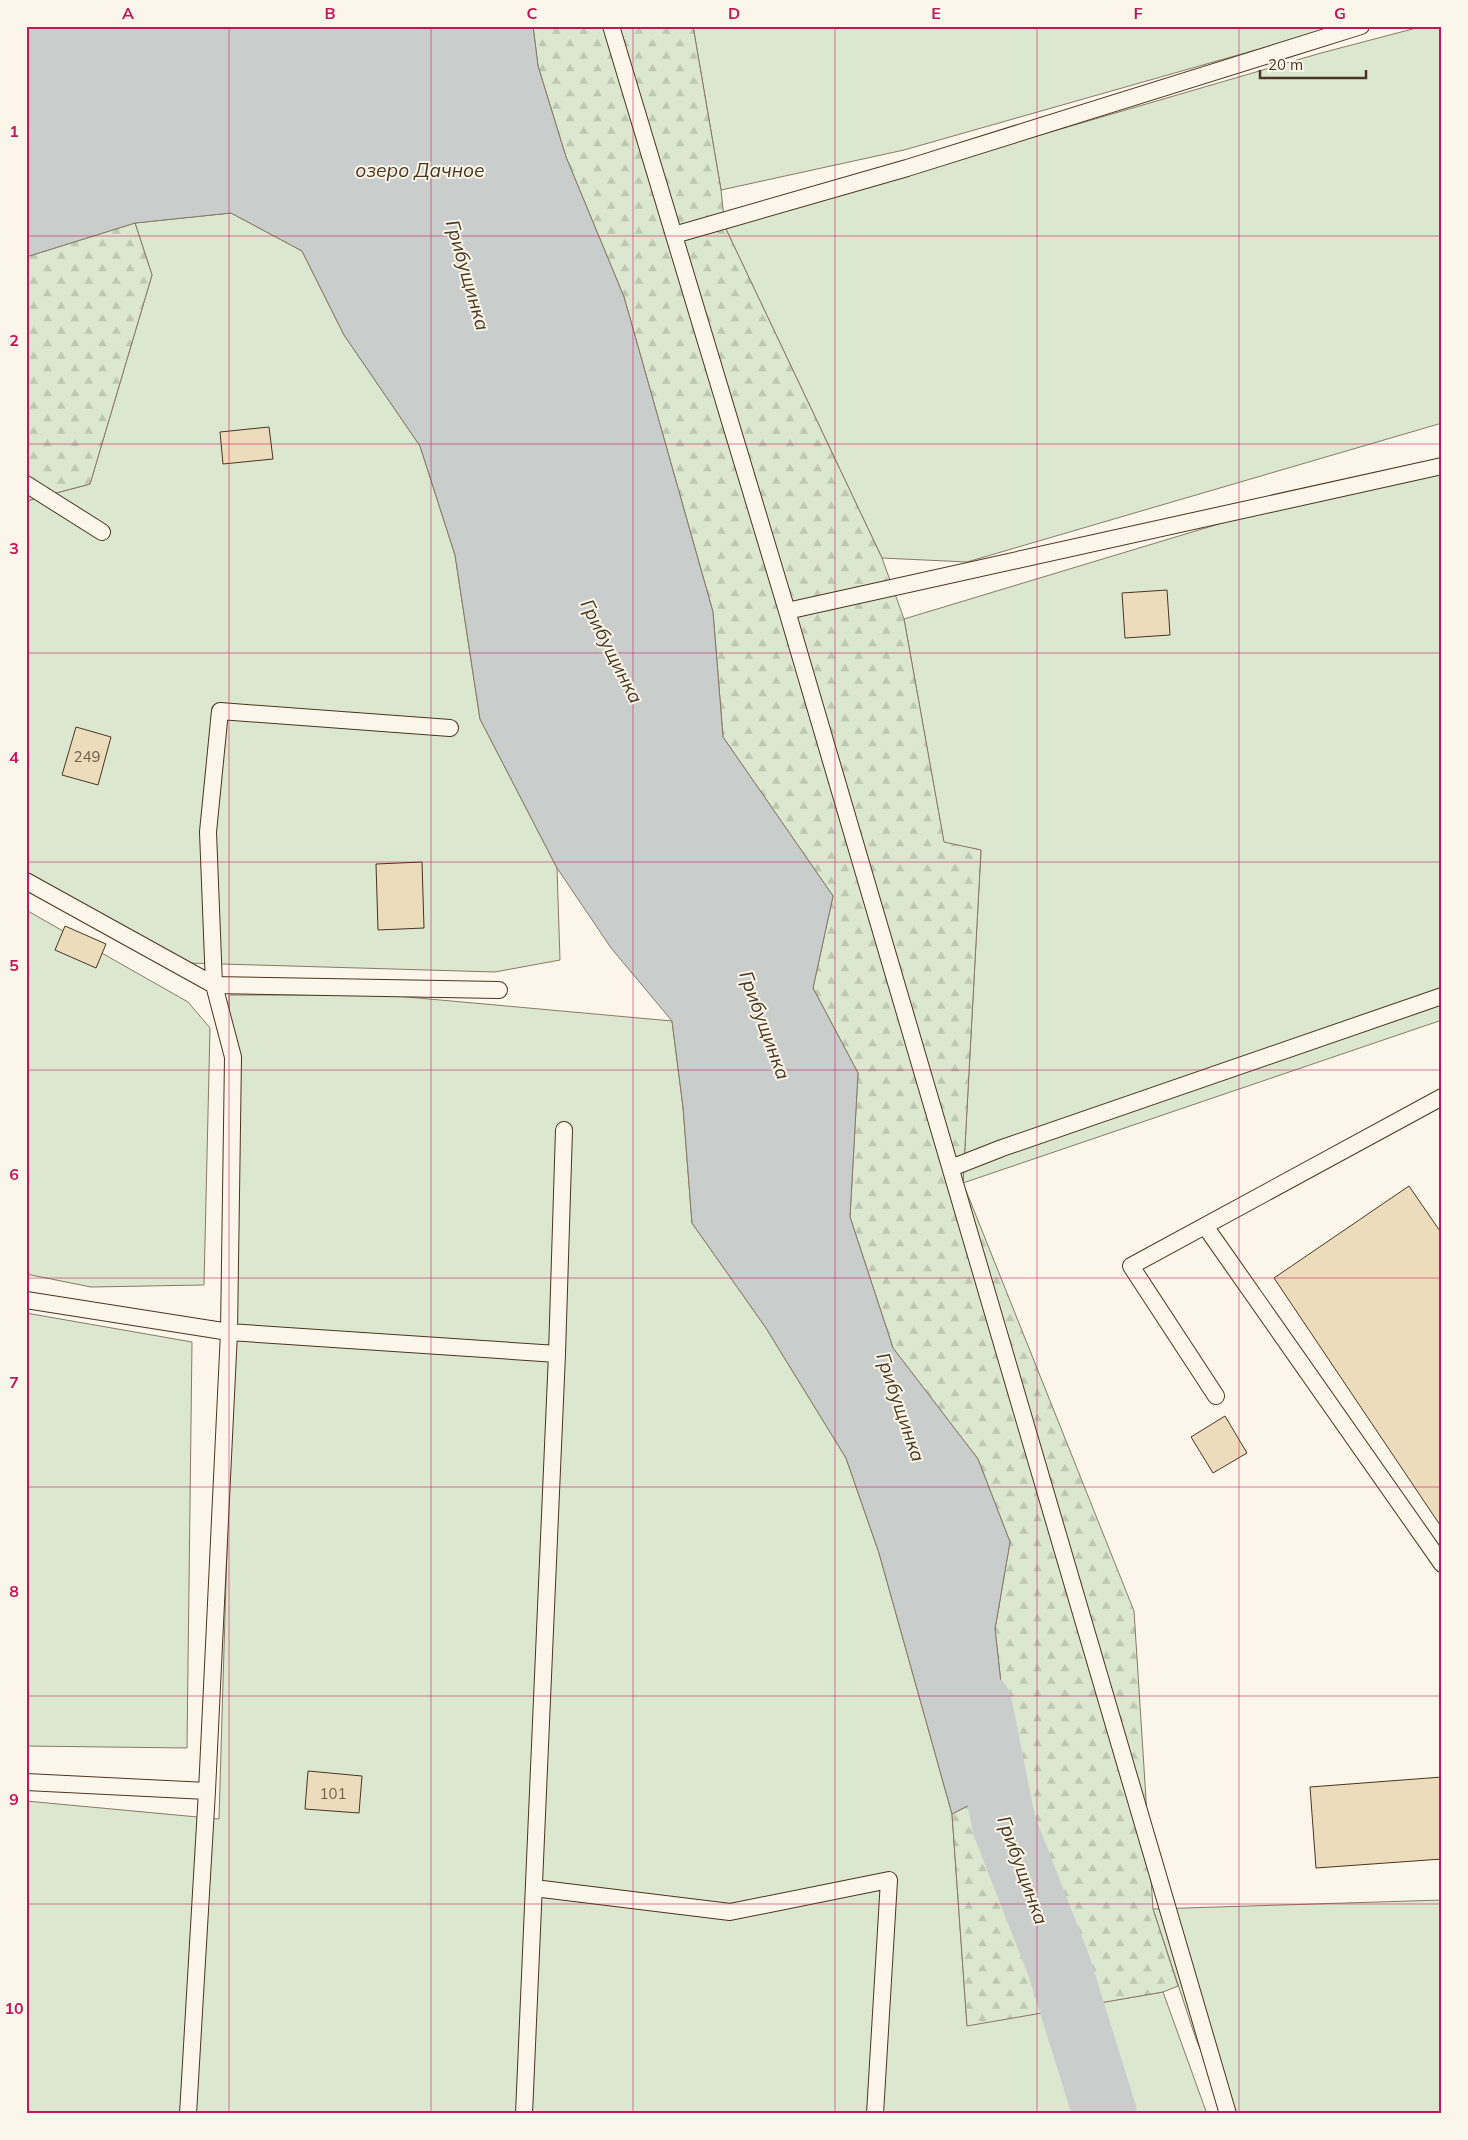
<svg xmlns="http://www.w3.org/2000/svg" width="1468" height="2140" viewBox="0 0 1468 2140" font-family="Mulish,sans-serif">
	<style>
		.green { fill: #dce7d0; stroke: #887966 }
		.forest { fill: url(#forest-firs); stroke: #887966 }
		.water { fill: #c9cecd; stroke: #887966 }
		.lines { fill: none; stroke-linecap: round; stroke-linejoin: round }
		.river { stroke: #c9cecd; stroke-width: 64 }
		.building { fill: #ecdcbc; stroke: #4a3520 }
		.lane-casing { stroke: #4a3520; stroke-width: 18 }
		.lane { stroke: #fbf6e9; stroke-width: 16 }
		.grid { fill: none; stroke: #c2185b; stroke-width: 1; stroke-opacity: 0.55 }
		.labels { text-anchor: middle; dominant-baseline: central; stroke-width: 4; stroke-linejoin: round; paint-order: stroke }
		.number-label { font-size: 15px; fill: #725f47 }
		.water-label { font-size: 19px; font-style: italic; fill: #4a3520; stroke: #fbf6e9 }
		.neatline { fill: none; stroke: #c2185b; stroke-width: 2 }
		.grid-label { font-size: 16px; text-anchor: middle; font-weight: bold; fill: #c2185b }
	</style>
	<defs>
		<pattern id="forest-firs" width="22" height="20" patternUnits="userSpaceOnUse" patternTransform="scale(1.25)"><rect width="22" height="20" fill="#dce7d0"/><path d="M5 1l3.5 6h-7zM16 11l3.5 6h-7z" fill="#bec7b2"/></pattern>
	</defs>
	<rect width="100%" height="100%" fill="#fbf6e9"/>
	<path class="green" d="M693,26H1340L904,150L721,190Z
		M1424,26H1442V423L967,562L882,558L725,227L1321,53Z
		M231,213L302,251L344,335L420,446L455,555L480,719L557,868L560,960L495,972L188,963L26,877V501L90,484L152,275L135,223Z
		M1442,459V1020L963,1183L981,850L944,843L904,619L1414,465Z
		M26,910L188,1002L210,1028L204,1285L91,1287L26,1274Z
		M229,995H385L672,1021L683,1107L692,1223L766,1328L846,1458L879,1553L952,1814L967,2025L1163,1992L1207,2114H26V1801L219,1819L233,1344Z
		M26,1313L192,1342L187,1748L26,1746Z
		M1442,1900V2114H1228L1196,2039L1153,1909Z"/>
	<path class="forest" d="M533,26H693L721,190L725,227L882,558L904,619L944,842L981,850L963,1183L1134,1611L1153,1909L1178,1986L1163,1992L967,2026L952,1814L1012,1783L995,1629L1010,1542L978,1459L893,1348L850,1217L858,1073L813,988L833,896L723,737L713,612L624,297L566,157L538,66Z
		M135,223L152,275L90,484L26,501V257Z"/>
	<path class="water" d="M26,26H533L538,66L566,157L624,297L713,612L723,737L833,896L813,988L858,1073L850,1217L893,1348L978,1459L1010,1542L995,1629L1012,1783L952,1814L879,1553L846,1458L766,1328L692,1223L683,1107L672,1021L611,948L557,868L480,719L455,555L420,446L344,335L302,251L231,213L135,223L26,257Z"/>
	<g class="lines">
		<path class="river" d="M980,1704L1004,1825L1059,1966L1105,2114"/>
	</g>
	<path class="building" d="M269,427L273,459L223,464L220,432Z
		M1167,590L1170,635L1125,638L1122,593Z
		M76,727L111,737L98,785L62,775Z
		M422,862L424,928L378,930L376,864Z
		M65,926L106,944L96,968L55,950Z
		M1409,1186L1442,1234V1528L1274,1278Z
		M1225,1416L1247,1453L1213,1473L1191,1437Z
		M308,1771L362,1776L359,1813L305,1809Z
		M1442,1777V1859L1316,1868L1310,1787Z"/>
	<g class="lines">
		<defs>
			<path id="lane" d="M611,26L787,611L1228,2114
				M674,235L907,168L1361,26
				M26,484L102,532
				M787,611L1442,466
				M450,728L220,711L208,832L214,985L499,990
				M26,881L214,985L233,1057L229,1332L207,1791L188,2114
				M951,1168L1002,1148L1442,996
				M1205,1226L1442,1564
				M26,1300L229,1332L557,1354L524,2114
				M557,1354L564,1130
				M1216,1396L1131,1266L1442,1097
				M26,1782L207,1791
				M534,1888L730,1912L889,1880L875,2114"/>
		</defs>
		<use href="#lane" class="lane-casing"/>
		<use href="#lane" class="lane"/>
	</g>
	<path class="grid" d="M229,26V2114M431,26V2114M633,26V2114M835,26V2114M1037,26V2114M1239,26V2114M26,236H1442M26,444H1442M26,653H1442M26,862H1442M26,1070H1442M26,1278H1442M26,1487H1442M26,1696H1442M26,1904H1442"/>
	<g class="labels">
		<g class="number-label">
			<text x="87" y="756">249</text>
			<text x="333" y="1793">101</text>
		</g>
		<g class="water-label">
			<text x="420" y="170">озеро Дачное</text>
			<text transform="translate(468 275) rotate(74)">Грибущинка</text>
			<text transform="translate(612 651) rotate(63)">Грибущинка</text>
			<text transform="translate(765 1025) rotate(70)">Грибущинка</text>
			<text transform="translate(901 1407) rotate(71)">Грибущинка</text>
			<text transform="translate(1023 1870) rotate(70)">Грибущинка</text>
		</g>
	</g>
	<rect width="1468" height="2140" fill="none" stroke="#fbf6e9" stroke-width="55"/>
	<path d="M1260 70v8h106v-8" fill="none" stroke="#4a3520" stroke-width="2.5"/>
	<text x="1268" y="70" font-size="15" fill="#4a3520" stroke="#fbf6e9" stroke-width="4" paint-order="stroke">20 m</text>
	<rect x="28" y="28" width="1412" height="2084" class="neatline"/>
	<g class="grid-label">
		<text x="128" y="19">A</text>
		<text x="330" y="19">B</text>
		<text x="532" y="19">C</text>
		<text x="734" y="19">D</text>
		<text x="936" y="19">E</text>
		<text x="1138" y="19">F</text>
		<text x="1340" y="19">G</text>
		<text x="14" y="137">1</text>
		<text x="14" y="346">2</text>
		<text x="14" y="554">3</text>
		<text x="14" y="763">4</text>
		<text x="14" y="971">5</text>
		<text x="14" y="1180">6</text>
		<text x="14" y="1388">7</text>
		<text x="14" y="1597">8</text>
		<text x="14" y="1805">9</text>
		<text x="14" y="2014">10</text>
	</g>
</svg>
